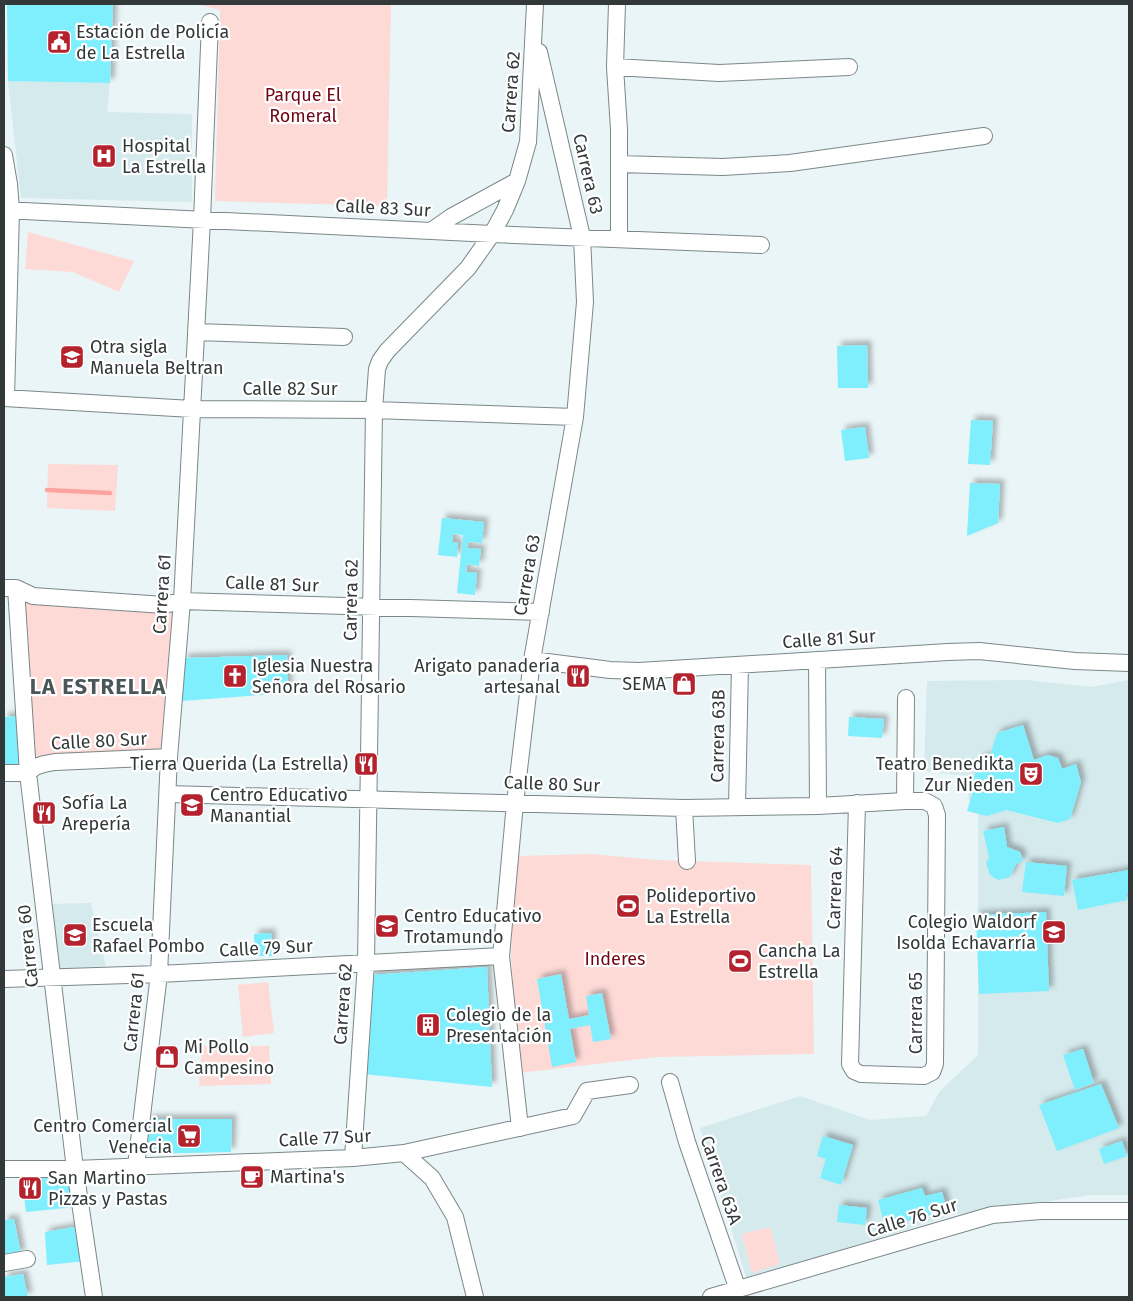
<svg xmlns="http://www.w3.org/2000/svg" width="1133" height="1301" viewBox="0 0 1133 1301" font-family="'Fira Sans',sans-serif">
	<style>
		.built { fill: #d5eaed }
		.green { fill: #fedad7 }
		.lines { fill: none; stroke-linecap: round; stroke-linejoin: round }
		.stream { stroke: #fca5a0; stroke-width: 4.5 }
		.building { fill: #7feefd; filter: url(#shadow) }
		.minor-casing { stroke: #7c8789; stroke-width: 18 }
		.minor { stroke: #fff; stroke-width: 16 }
		.labels { text-anchor: middle; dominant-baseline: central; stroke-width: 4.5; stroke-linejoin: round; paint-order: stroke }
		.poi-label { font-size: 18px; fill: #333838; stroke: #fff; text-anchor: start }
		.street-label { font-size: 18px; fill: #333838; stroke: #fff }
		.park-label { font-size: 18px; fill: #6f0714; stroke: #fff }
		.district-label { font-size: 22px; font-weight: bold; letter-spacing: 1px; fill: #4b5658; stroke: #fff }
	</style>
	<defs>
		<filter id="shadow"><feDropShadow dx="4.5" dy="-4.5" stdDeviation="2.5" flood-color="#0004"/></filter>
	</defs>
	<rect width="100%" height="100%" fill="#e9f5f7"/>
	<path class="built" d="M8,81L110,83L107,112L192,114V202L21,198Z
		M1027,680L1092,687L1129,680V1195H1091L952,1215L747,1280L700,1128L800,1096L870,1120L926,1116L940,1091L978,1055V809L977,801L969,800L967,776L924,771L927,681Z
		M91,903L106,966L56,969L48,904Z"/>
	<path class="green" d="M196,4H391L387,206L215,201L220,10Z
		M28,232L134,261L119,292L73,272L25,269Z
		M48,464L118,465L115,511L47,508Z
		M16,588L182,601L169,757L35,767Z
		M591,854L656,860L811,865L814,1054L657,1057L519,1073L511,955L516,856Z
		M268,982L274,1033L243,1037L238,985Z
		M202,1046H269L271,1084L199,1086Z
		M770,1227L780,1264L752,1273L742,1234Z"/>
	<g class="lines">
		<path class="stream" d="M47,490L110,493"/>
	</g>
	<path class="building" d="M7,4H113L110,83L8,81Z
		M867,345L868,388H838L837,346Z
		M971,420L993,421L990,465L968,464Z
		M865,427L869,458L845,461L841,430Z
		M970,483L1000,484L998,523L967,536Z
		M442,518L484,522L482,543L468,542L467,548L481,549L479,566L467,564L466,572L477,573L475,595L457,593L463,535L453,534L452,542L458,543L457,557L438,555Z
		M287,655L288,693L182,701L184,658Z
		M17,716L20,767L4,766V717Z
		M849,717L884,719L882,738L848,736Z
		M1023,725L1034,760L1048,755L1058,758L1062,769L1076,764L1081,782L1070,819L1058,823L1006,810L987,816L967,811L975,785L973,781L979,759L990,756L997,733Z
		M1004,827L1007,847L1020,852L1023,861L1016,864L1010,877L998,880L990,875L986,863L989,858L983,831Z
		M1026,862L1067,866L1064,896L1022,892Z
		M1129,870V893L1126,894L1127,900L1078,910L1072,880Z
		M1046,912L1049,991L979,994L976,915Z
		M271,933L272,956H255L254,934Z
		M487,967L492,1087L363,1074L370,975Z
		M561,974L569,1019L589,1015L586,996L602,993L611,1039L593,1042L590,1025L570,1029L576,1062L552,1067L537,979Z
		M1083,1049L1094,1083L1075,1090L1063,1055Z
		M1101,1084L1119,1128L1057,1151L1039,1105Z
		M148,1119H232L231,1152L145,1154Z
		M823,1136L853,1145L841,1185L820,1178L826,1159L817,1156Z
		M1122,1141L1127,1156L1104,1164L1099,1149Z
		M70,1177L75,1207L26,1212L22,1180Z
		M922,1188L925,1196L942,1192L947,1210L885,1227L878,1200Z
		M839,1205L867,1208L865,1225L837,1222Z
		M14,1219L21,1254L4,1257V1220Z
		M80,1226L85,1261L47,1265L45,1232Z
		M23,1274L28,1297H4V1277Z"/>
	<g class="lines">
		<defs>
			<path id="minor" d="M617,4L615,67L619,130V239
				M615,67L719,73L849,67
				M4,155L9,184L11,210L6,398
				M619,164L723,167L790,163L984,136
				M4,210L492,234L761,245
				M431,231L451,217L517,181
				M196,332L344,337
				M4,398L192,409L374,410L575,417
				M4,588H16L33,596L164,605L182,601L541,612
				M16,588L28,773L75,1169L94,1297
				M532,660L610,670L639,671L948,652L979,651L1075,661L1129,663
				M817,660L818,806
				M4,773H28L35,767L44,764L55,762L169,757
				M168,794L684,808L818,806L905,801H925L934,806L937,815L935,1064L932,1072L924,1076L861,1074L854,1071L850,1064L857,803
				M905,801L906,698
				M737,807L740,665
				M684,808L687,861
				M4,979L159,974L501,956
				M670,1082L687,1142L738,1290
				M520,1128L501,956L515,803L532,660L575,417L585,302L582,237L539,52
				M404,1153L432,1178L455,1217L475,1297
				M353,1158L366,963L374,410L377,369L380,361L387,351L468,268L492,234L505,210L517,181L528,142L535,4
				M136,1166L159,974L169,757L182,601L202,220L210,22
				M4,1169H75L353,1158L404,1153L573,1116L587,1091L630,1085
				M4,1263L27,1259
				M711,1297L992,1215L1041,1211H1129"/>
		</defs>
		<use href="#minor" class="minor-casing"/>
		<use href="#minor" class="minor"/>
	</g>
	<defs>
		<symbol id="civic-square" viewBox="-11 -11 22 22"><rect x="-9" y="-9" width="18" height="18" rx="4" fill="#b4222e" stroke="#fff"/><path d="M-.6-6.5H3V-4.5H.6V-3L4-1V1h2V6H-6V1h2V-1L-.6-3ZM-1.2 2.5V6h2.4V2.5Z" fill="#fff"/></symbol>
		<symbol id="hospital-square" viewBox="-11 -11 22 22"><rect x="-9" y="-9" width="18" height="18" rx="4" fill="#b4222e" stroke="#fff"/><path d="M-5-5h3v3.5h4V-5h3V5h-3V1.5h-4V5h-3Z" fill="#fff"/></symbol>
		<symbol id="school-square" viewBox="-11 -11 22 22"><rect x="-9" y="-9" width="18" height="18" rx="4" fill="#b4222e" stroke="#fff"/><path d="M0-5L7-2L0 1L-7-2ZM-4 1L0 2.5L4 1V4Q0 6-4 4Z" fill="#fff"/></symbol>
		<symbol id="church-square" viewBox="-11 -11 22 22"><rect x="-9" y="-9" width="18" height="18" rx="4" fill="#b4222e" stroke="#fff"/><path d="M-1.2-6h2.4v3.5h3.3v2.4h-3.3V6h-2.4V-.1h-3.3v-2.4h3.3Z" fill="#fff"/></symbol>
		<symbol id="restaurant-square" viewBox="-11 -11 22 22"><rect x="-9" y="-9" width="18" height="18" rx="4" fill="#b4222e" stroke="#fff"/><path d="M-5-6h1v4h1v-4h1v4h1v-4h1v5L-1.5 .5V6h-2V.5L-5-1ZM5-6V6H3V1.5H1.5Q1.5-4 5-6Z" fill="#fff"/></symbol>
		<symbol id="shop-square" viewBox="-11 -11 22 22"><rect x="-9" y="-9" width="18" height="18" rx="4" fill="#b4222e" stroke="#fff"/><path d="M-5-2.5h2.3a2.7 3.5 0 0 1 5.4 0H5L5.5 6h-11ZM-1.5-2.5h3a1.5 2.3 0 0 0-3 0Z" fill="#fff"/></symbol>
		<symbol id="theatre-square" viewBox="-11 -11 22 22"><rect x="-9" y="-9" width="18" height="18" rx="4" fill="#b4222e" stroke="#fff"/><path d="M-5-5.5Q0-4 5-5.5V0Q5 5 0 6Q-5 5-5 0ZM-3.3-2.5H-1v1.5H-3.3ZM1-2.5H3.3v1.5H1ZM-2.8 1Q0 5.5 2.8 1Z" fill="#fff"/></symbol>
		<symbol id="stadium-square" viewBox="-11 -11 22 22"><rect x="-9" y="-9" width="18" height="18" rx="4" fill="#b4222e" stroke="#fff"/><path d="M0-5a6.5 5 0 1 0 0 10a6.5 5 0 1 0 0-10ZM-3.5-1.8h7v3.6h-7Z" fill="#fff"/></symbol>
		<symbol id="building-square" viewBox="-11 -11 22 22"><rect x="-9" y="-9" width="18" height="18" rx="4" fill="#b4222e" stroke="#fff"/><path d="M-4-6H4V6H1V3H-1V6H-4ZM-2.5-4.3h1.7v1.8h-1.7ZM.8-4.3h1.7v1.8H.8ZM-2.5-1h1.7V.8h-1.7ZM.8-1h1.7V.8H.8Z" fill="#fff"/></symbol>
		<symbol id="supermarket-square" viewBox="-11 -11 22 22"><rect x="-9" y="-9" width="18" height="18" rx="4" fill="#b4222e" stroke="#fff"/><path d="M-6-5.5h2.5l.6 2H6L4.5 2H-2.5L-4.4-4H-6ZM-1.5 3.2a1.3 1.3 0 1 0 .1 0ZM3 3.2a1.3 1.3 0 1 0 .1 0Z" fill="#fff"/></symbol>
		<symbol id="cafe-square" viewBox="-11 -11 22 22"><rect x="-9" y="-9" width="18" height="18" rx="4" fill="#b4222e" stroke="#fff"/><path d="M-5.5-4.5H6V0H3Q3 3.5 0 3.5H-2.5Q-5.5 3.5-5.5 0ZM3-3.2v2h1.7v-2ZM-6 4.5H4V6H-6Z" fill="#fff"/></symbol>
	</defs>
	<g fill-rule="evenodd">
		<use href="#civic-square" x="45" y="28" width="28" height="28"/>
		<use href="#hospital-square" x="90" y="142" width="28" height="28"/>
		<use href="#school-square" x="58" y="343" width="28" height="28"/>
		<use href="#church-square" x="221" y="662" width="28" height="28"/>
		<use href="#restaurant-square" x="564" y="662" width="28" height="28"/>
		<use href="#shop-square" x="670" y="670" width="28" height="28"/>
		<use href="#restaurant-square" x="352" y="750" width="28" height="28"/>
		<use href="#theatre-square" x="1017" y="760" width="28" height="28"/>
		<use href="#school-square" x="178" y="791" width="28" height="28"/>
		<use href="#restaurant-square" x="30" y="799" width="28" height="28"/>
		<use href="#stadium-square" x="614" y="892" width="28" height="28"/>
		<use href="#school-square" x="373" y="912" width="28" height="28"/>
		<use href="#school-square" x="1040" y="918" width="28" height="28"/>
		<use href="#school-square" x="61" y="921" width="28" height="28"/>
		<use href="#stadium-square" x="726" y="947" width="28" height="28"/>
		<use href="#building-square" x="414" y="1011" width="28" height="28"/>
		<use href="#shop-square" x="153" y="1043" width="28" height="28"/>
		<use href="#supermarket-square" x="175" y="1122" width="28" height="28"/>
		<use href="#cafe-square" x="238" y="1163" width="28" height="28"/>
		<use href="#restaurant-square" x="16" y="1174" width="28" height="28"/>
	</g>
	<g class="labels">
		<g class="poi-label">
			<text x="76" y="32">Estación de Policía<tspan x="76" dy="21">de La Estrella</tspan></text>
			<text x="122" y="146">Hospital<tspan x="122" dy="21">La Estrella</tspan></text>
			<text x="90" y="347">Otra sigla<tspan x="90" dy="21">Manuela Beltran</tspan></text>
			<text x="252" y="666">Iglesia Nuestra<tspan x="252" dy="21">Señora del Rosario</tspan></text>
			<text x="560" y="666" text-anchor="end">Arigato panadería<tspan x="560" dy="21">artesanal</tspan></text>
			<text x="666" y="684" text-anchor="end">SEMA</text>
			<text x="348" y="764" text-anchor="end">Tierra Querida (La Estrella)</text>
			<text x="1014" y="764" text-anchor="end">Teatro Benedikta<tspan x="1014" dy="21">Zur Nieden</tspan></text>
			<text x="210" y="795">Centro Educativo<tspan x="210" dy="21">Manantial</tspan></text>
			<text x="62" y="803">Sofía La<tspan x="62" dy="21">Arepería</tspan></text>
			<text x="646" y="896">Polideportivo<tspan x="646" dy="21">La Estrella</tspan></text>
			<text x="404" y="916">Centro Educativo<tspan x="404" dy="21">Trotamundo</tspan></text>
			<text x="1036" y="922" text-anchor="end">Colegio Waldorf<tspan x="1036" dy="21">Isolda Echavarría</tspan></text>
			<text x="92" y="925">Escuela<tspan x="92" dy="21">Rafael Pombo</tspan></text>
			<text x="758" y="951">Cancha La<tspan x="758" dy="21">Estrella</tspan></text>
			<text x="446" y="1015">Colegio de la<tspan x="446" dy="21">Presentación</tspan></text>
			<text x="184" y="1047">Mi Pollo<tspan x="184" dy="21">Campesino</tspan></text>
			<text x="172" y="1126" text-anchor="end">Centro Comercial<tspan x="172" dy="21">Venecia</tspan></text>
			<text x="270" y="1177">Martina's</text>
			<text x="48" y="1178">San Martino<tspan x="48" dy="21">Pizzas y Pastas</tspan></text>
		</g>
		<g class="street-label">
			<text transform="translate(511 92) rotate(-86)">Carrera 62</text>
			<text transform="translate(588 174) rotate(77)">Carrera 63</text>
			<text transform="translate(383 208) rotate(3)">Calle 83 Sur</text>
			<text x="290" y="389">Calle 82 Sur</text>
			<text transform="translate(527 575) rotate(-80)">Carrera 63</text>
			<text transform="translate(272 584) rotate(2)">Calle 81 Sur</text>
			<text transform="translate(162 594) rotate(-86)">Carrera 61</text>
			<text transform="translate(351 600) rotate(-89)">Carrera 62</text>
			<text transform="translate(829 639) rotate(-4)">Calle 81 Sur</text>
			<text transform="translate(718 736) rotate(-89)">Carrera 63B</text>
			<text transform="translate(99 741) rotate(-3)">Calle 80 Sur</text>
			<text transform="translate(552 784) rotate(2)">Calle 80 Sur</text>
			<text transform="translate(835 888) rotate(-88)">Carrera 64</text>
			<text transform="translate(28 946) rotate(-96)">Carrera 60</text>
			<text transform="translate(266 948) rotate(-3)">Calle 79 Sur</text>
			<text transform="translate(343 1004) rotate(-86)">Carrera 62</text>
			<text transform="translate(134 1012) rotate(-84)">Carrera 61</text>
			<text transform="translate(916 1013) rotate(-90)">Carrera 65</text>
			<text transform="translate(325 1138) rotate(-3)">Calle 77 Sur</text>
			<text transform="translate(721 1180) rotate(71)">Carrera 63A</text>
			<text transform="translate(912 1218) rotate(-17)">Calle 76 Sur</text>
		</g>
		<g class="park-label">
			<text x="303" y="95">Parque El<tspan x="303" dy="21">Romeral</tspan></text>
			<text x="615" y="959">Inderes</text>
		</g>
		<g class="district-label">
			<text x="98" y="686">LA ESTRELLA</text>
		</g>
	</g>
	<rect width="1133" height="1301" fill="none" stroke="#333838" stroke-width="10"/>
</svg>
